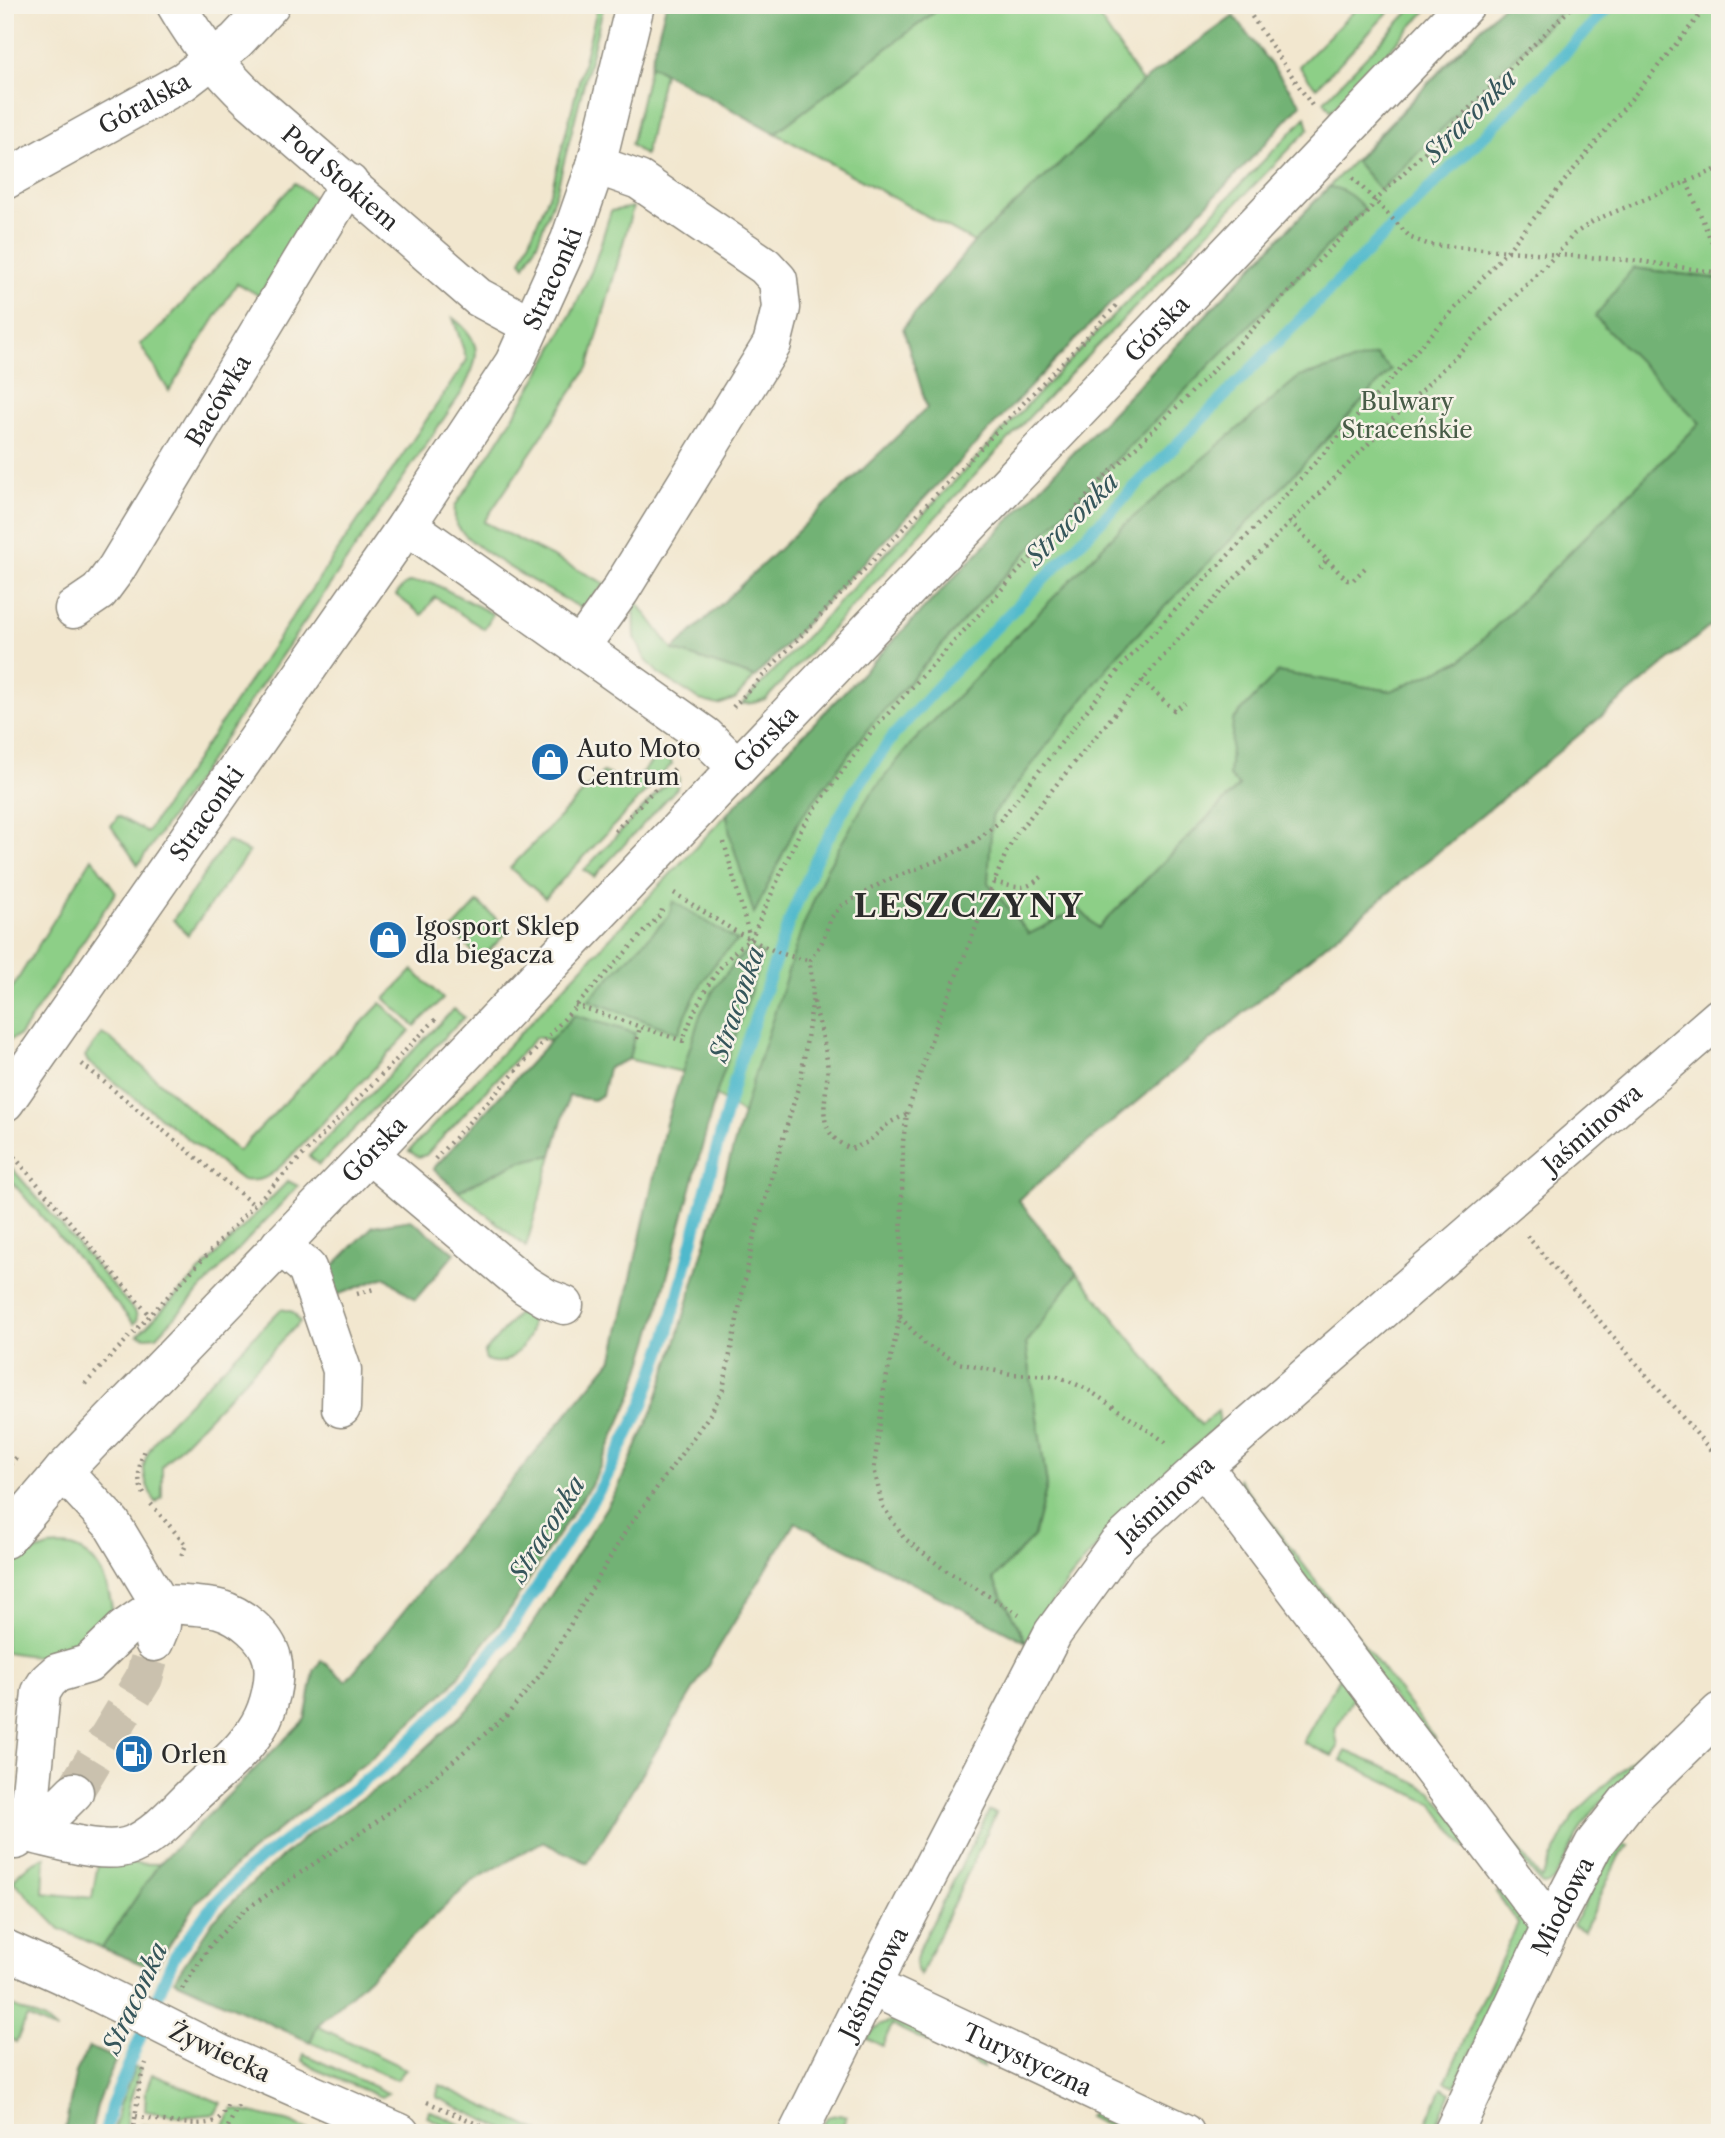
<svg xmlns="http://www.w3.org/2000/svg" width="1725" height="2138" viewBox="0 0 1725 2138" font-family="'Libre Caslon Text',serif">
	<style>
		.green { fill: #8dcf87; stroke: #5c7d59; stroke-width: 2 }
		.forest { fill: #72b274; stroke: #4e6e50; stroke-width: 2 }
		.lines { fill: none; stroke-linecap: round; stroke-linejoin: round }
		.stream { stroke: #4fb9cc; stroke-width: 12 }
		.minor-tunnel { stroke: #cac1ae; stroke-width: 38; stroke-dasharray: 38 19; stroke-linecap: butt }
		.minor-casing { stroke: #8e897d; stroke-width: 41 }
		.major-casing { stroke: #8e897d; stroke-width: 41 }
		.path { stroke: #8e897d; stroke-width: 4.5; stroke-dasharray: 2 5; stroke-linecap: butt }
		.minor { stroke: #fff; stroke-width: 38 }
		.major { stroke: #fff; stroke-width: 38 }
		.major-bridge-casing { stroke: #8e897d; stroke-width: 41; stroke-linecap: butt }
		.major-bridge { stroke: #fff; stroke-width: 38 }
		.labels { text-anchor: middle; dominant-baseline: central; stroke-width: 5; stroke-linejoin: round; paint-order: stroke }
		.street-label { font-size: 24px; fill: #2b2b2b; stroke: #f7f3e8 }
		.park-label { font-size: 24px; fill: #485c47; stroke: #f7f3e8 }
		.poi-label { font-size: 24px; fill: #2b2b2b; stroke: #f7f3e8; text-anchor: start }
		.water-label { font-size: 26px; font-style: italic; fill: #36565b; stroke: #f7f3e8 }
		.district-label { font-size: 32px; font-weight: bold; letter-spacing: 2px; fill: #2b2b2b; stroke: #f7f3e8 }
	</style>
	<rect width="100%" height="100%" fill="#f7f3e8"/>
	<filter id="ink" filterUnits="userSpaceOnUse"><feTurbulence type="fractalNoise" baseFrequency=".0143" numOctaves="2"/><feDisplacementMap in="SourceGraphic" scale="14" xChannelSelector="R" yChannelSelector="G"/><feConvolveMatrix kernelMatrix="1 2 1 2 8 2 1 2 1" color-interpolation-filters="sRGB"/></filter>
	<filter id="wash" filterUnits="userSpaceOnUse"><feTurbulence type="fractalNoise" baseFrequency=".00686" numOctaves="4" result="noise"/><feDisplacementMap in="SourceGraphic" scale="28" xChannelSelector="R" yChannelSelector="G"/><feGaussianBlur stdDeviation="1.57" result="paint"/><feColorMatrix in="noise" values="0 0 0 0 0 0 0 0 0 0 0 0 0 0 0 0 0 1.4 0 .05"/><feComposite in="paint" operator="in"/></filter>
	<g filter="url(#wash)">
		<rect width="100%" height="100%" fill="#f2e7cf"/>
		<path class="green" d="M598,5H604L557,189L538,241L525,266L521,261L552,188Z
			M944,5H1091L1142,82L1101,126L974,242L775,133Z
			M1360,5H1395L1316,88L1299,66Z
			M1415,5H1432L1331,111L1324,101Z
			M1503,5H1720V279L1633,268L1700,423L1462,660L1391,691L1278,672L1229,775L1239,786L1098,928L831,1175L682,1072L536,1037L426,1155L418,1157L409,1151L727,814Z
			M650,65L664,73L645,155L631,145Z
			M1306,117L1309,129L1061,383L766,699L753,703L742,704L1054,377Z
			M295,183L316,199L260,296L237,283L169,391L140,344L153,335Z
			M633,207L589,366L484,522L606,584L581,608C551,591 476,553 458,527C454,520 454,514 455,506C506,432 554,355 591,272C599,253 604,231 611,211Z
			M453,318C486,343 478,360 462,392L138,865L111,826L118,816L147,832L467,360Z
			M410,582H431L493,614L484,629L435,597L422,615L396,595L403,586Z
			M634,598L673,650L755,677L735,699L718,705L700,700L658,673L645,659L635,637Z
			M662,751L669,757L672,764L545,898L510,868L603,772L631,784Z
			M676,773L679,779L677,788L594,877L584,870Z
			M227,841L249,852L188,935L173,920Z
			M92,858L116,892L20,1035L6,1042L5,1000Z
			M478,902L509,930L481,959L451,931Z
			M413,970L443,999L415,1026L385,999Z
			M381,1003L410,1031L288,1159C272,1174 266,1183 242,1180L88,1062L85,1056L102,1034L112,1040L238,1151Z
			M454,1009L464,1017L319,1165L309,1156Z
			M552,1155L526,1247L458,1191L518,1162Z
			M5,1160L136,1313L137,1320L134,1324L5,1174Z
			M288,1181L298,1186L157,1336L146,1337L138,1335Z
			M1077,1273L1201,1425L1218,1411L1220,1423C1162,1477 1103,1533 1056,1597C1045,1612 1036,1627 1026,1642L993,1579L1034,1536L1047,1485L1026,1344Z
			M281,1309L293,1312L300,1322L162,1466V1497L156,1503C135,1469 143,1456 166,1426Z
			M523,1310L528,1312C529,1316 531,1319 531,1323C532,1331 528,1338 524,1344C513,1358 504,1367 486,1360L484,1353L519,1312Z
			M1238,1478L1436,1740L1414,1727L1239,1485Z
			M48,1547C55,1547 64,1545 71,1547C101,1555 110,1589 113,1616L71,1656H33L5,1652V1571L26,1555Z
			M1340,1677L1354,1689L1352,1700L1335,1730L1338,1747L1332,1756L1303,1742Z
			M1653,1740L1655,1751L1600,1803L1582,1826L1554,1880L1548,1885H1542L1458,1783L1455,1766L1541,1879L1574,1814Z
			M1346,1751L1402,1775L1431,1791L1472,1842L1465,1848L1433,1804L1341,1760Z
			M989,1811L996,1813L920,1975C913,1966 916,1958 920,1947Z
			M1617,1843L1629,1846L1619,1856L1584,1931L1573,1925Z
			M45,1857L43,1893L92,1898L98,1863L159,1864L102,1948L60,1929L13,1881C22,1868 31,1863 45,1857Z
			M1509,1891L1530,1926L1455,2086L1445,2082L1518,1923L1496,1892Z
			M5,2003L45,2020L57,2031L27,2017L16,2042L5,2036Z
			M894,2021L905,2022L983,2057L984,2068L892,2025L882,2046L866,2038C874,2028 881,2024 894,2021Z
			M317,2026L406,2069L397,2080L310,2042Z
			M304,2054L388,2093L381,2097L317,2070L302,2060Z
			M135,2067L140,2069L128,2107L125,2133H113L120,2105Z
			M152,2074L221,2103L215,2114L181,2117L145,2111L146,2090Z
			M440,2085L541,2133H512L436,2097Z
			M1442,2088L1451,2093L1432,2133H1422Z
			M233,2109L290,2122L315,2133H141L142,2125C170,2129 195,2132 223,2127Z
			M429,2110L478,2133H461L427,2117Z
			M1094,2110L1143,2133H1122L1088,2117Z
			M840,2114L847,2116L839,2133H819L827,2117Z"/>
		<path class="forest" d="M666,5H944L775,133L650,65Z
			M1503,5H1568L1380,190L1355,161Z
			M1234,16L1301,104L1249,161L1048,368L755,677L673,650L927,408L903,328L974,242L1101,126L1142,82Z
			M1329,187C1344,188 1355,198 1365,209L1101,475L991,590L871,725L798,822L754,914L730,835L727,814Z
			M1633,268L1720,279V618L1018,1200L1077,1273L1026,1344L1047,1485L1034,1536L993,1579L1026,1642L795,1522L588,1863L542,1842L471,1882L317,2026L310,2042L174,1980L213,1921L254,1881L306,1836L397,1775L471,1706L522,1641L617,1490L653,1410L678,1336L754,1076L800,934L826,870L867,799L910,745L1124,525L1299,377L1376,355L1391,370L1272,498L1119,653L992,816L988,883L1029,934L1079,909L1098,928L1239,786L1229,776L1233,720L1278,672L1391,691L1462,660L1700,423L1595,317Z
			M673,901L738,941C709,962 692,1000 678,1033L588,1000L669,916Z
			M749,950L763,954L716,1095L655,1322L633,1393L594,1480L502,1621L450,1687L376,1755L293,1818L240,1861L198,1901L154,1969L102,1948L159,1864L305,1719L314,1671L321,1660L346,1681L613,1358L666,1123L701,1013L716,986L737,960Z
			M574,1015L635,1033L629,1059L608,1068L602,1096L593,1100L569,1096L552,1155L518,1162L458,1191L433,1169Z
			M411,1220L455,1253L415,1300L385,1277L337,1295L330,1269L373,1226Z
			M89,2047L116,2059L97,2106L91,2133H64L76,2072Z"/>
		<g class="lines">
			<path class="stream" d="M105,2133L111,2107L174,1957L208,1911L249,1868L388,1763L458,1694L510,1629L603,1484L643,1404L668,1333L739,1064L792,914L817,857L853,793L894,735L947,677L1430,188L1503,117L1611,5"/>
		</g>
	</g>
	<g filter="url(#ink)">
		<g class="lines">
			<path class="minor-tunnel" d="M74,1792L144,1678L154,1642"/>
			<defs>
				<g id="minor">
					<path id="s1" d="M176,5C197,41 220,71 250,99L478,297L530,325"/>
					<path id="s2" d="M5,180L184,81L236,41L270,5"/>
					<path d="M407,525L705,736L737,767"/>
					<path id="s3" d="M74,609L99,592L116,569L349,183"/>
					<path d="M580,647L620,591L772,344L781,308L778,280L765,266L639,180L596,165"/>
					<path id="s4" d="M5,1102L407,525L514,363L570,240L596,165L635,5"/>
					<path d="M369,1154L525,1285L546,1298L564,1305"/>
					<path d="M280,1245L307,1268L342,1370L341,1408"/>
					<path d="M1203,1466L1551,1927"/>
					<path d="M63,1471L112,1524L160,1604L161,1625L154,1642"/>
					<path id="s5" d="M5,1539L63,1471L369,1154L1465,5"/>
					<path d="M160,1604C179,1605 200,1605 219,1609C240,1615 266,1635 272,1658C277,1678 269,1708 259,1725C244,1751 219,1771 197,1791C178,1809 157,1835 132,1845C104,1856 56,1839 27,1833L41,1692L48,1681L57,1673L88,1664L124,1629Z"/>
					<path d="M16,1840L58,1808L74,1792"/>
					<path id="s6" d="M871,1986L1185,2133"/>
					<path id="s7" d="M798,2133L871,1986L1053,1633L1117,1545L1203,1466L1720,1017"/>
					<path id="s8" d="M1453,2133L1551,1927L1594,1844L1627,1802L1720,1712"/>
				</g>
				<path id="major" d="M5,1949L69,1978
					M222,2055L400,2133"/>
			</defs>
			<use href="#minor" class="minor-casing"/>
			<use href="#major" class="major-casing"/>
			<path class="path" d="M1244,5L1313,107
				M1353,178L1411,238L1430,245L1639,261L1720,273
				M1687,182L1717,255L1718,273
				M1290,521L1327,560L1320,568
				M1327,560L1347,580H1353L1367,566
				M1142,680L1174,710L1185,703
				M733,707L1119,303
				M615,831L677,766
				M724,842L750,938
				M994,882C1018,888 1024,892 1044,875
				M674,893C712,916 766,956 810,960
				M814,1002C818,1021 825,1042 827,1061C831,1095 808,1130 851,1149L868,1142L889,1123L907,1114L903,1141L900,1317L884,1389L874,1468L882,1505L904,1538L945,1570L1019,1614
				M575,1005L683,1041C696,1003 716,962 751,939L802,827L871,732L1103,479L1187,397L1350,228L1365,217L1375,201L1574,5
				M637,1039L640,1027
				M82,1064L254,1205
				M907,1114L936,1026L1006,853L1017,833C1089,745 1159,656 1238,575L1557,254L1574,234L1595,220L1720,168
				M5,1146L150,1316
				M435,1159L661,914L663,906
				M1527,1236L1720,1461
				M357,1294L377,1288
				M900,1317L925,1344L958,1363L1011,1374L1057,1376L1087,1389L1167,1443
				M85,1384L254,1205L438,1017
				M5,1469L17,1457
				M144,1494C136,1480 139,1465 144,1449
				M151,1504L186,1545L180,1558
				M182,1989L212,1943L246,1909L372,1825L426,1784L507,1715L541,1674L629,1526L711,1413L723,1389L753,1240L801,1078L813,998L810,960L822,942L831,918L841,906L885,881L939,860L972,844L998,823L1125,662L1273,509L1508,250L1708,5
				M427,2102L497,2133
				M136,2116C155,2120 198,2128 215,2121C222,2118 225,2109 228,2103
				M133,2133L140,2081L146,2063
				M225,2133L238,2106"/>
			<use href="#minor" class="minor"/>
			<use href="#major" class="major"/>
			<defs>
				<path id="major-bridge" d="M69,1978L222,2055"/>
			</defs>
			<use href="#major-bridge" class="major-bridge-casing"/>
			<use href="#major-bridge" class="major-bridge"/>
		</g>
	</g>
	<defs>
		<symbol id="shop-disc" viewBox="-11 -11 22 22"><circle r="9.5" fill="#1f6fb2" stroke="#f7f3e8"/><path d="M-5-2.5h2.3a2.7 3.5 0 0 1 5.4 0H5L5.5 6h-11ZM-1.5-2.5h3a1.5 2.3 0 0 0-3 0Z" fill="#fff"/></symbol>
		<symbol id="fuel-disc" viewBox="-11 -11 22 22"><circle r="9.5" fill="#1f6fb2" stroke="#f7f3e8"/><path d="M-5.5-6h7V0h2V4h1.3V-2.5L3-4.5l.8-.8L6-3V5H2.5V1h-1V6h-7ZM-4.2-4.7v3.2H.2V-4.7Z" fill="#fff"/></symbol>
	</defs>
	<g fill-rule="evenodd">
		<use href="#shop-disc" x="528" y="740" width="44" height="44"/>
		<use href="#shop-disc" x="366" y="918" width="44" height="44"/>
		<use href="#fuel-disc" x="112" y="1732" width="44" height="44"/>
	</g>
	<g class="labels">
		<g class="street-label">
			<text stroke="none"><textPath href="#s2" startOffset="159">Góralska</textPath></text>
			<text stroke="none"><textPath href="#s1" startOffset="240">Pod Stokiem</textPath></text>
			<text stroke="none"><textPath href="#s4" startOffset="990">Straconki</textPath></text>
			<text stroke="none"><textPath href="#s5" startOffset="1671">Górska</textPath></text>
			<text stroke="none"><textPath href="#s3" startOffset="256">Bacówka</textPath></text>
			<text stroke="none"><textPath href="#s5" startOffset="1104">Górska</textPath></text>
			<text stroke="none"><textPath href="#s4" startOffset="352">Straconki</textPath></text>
			<text stroke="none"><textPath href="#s7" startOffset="1302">Jaśminowa</textPath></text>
			<text stroke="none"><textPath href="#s5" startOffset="537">Górska</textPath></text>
			<text stroke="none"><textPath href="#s7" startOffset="735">Jaśminowa</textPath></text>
			<text stroke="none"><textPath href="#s8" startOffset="252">Miodowa</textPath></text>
			<text stroke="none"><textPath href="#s7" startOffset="168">Jaśminowa</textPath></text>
			<text transform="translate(220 2052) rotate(25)">Żywiecka</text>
			<text stroke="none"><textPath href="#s6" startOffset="173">Turystyczna</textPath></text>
		</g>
		<g class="park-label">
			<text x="1407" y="401">Bulwary<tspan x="1407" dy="28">Straceńskie</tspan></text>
		</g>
		<g class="poi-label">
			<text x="577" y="748">Auto Moto<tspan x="577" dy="28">Centrum</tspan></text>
			<text x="415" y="926">Igosport Sklep<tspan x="415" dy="28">dla biegacza</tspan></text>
			<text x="161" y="1754">Orlen</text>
		</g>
		<g class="water-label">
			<text transform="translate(1470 116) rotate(-45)">Straconka</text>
			<text transform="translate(1072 519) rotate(-45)">Straconka</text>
			<text transform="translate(737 1004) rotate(-71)">Straconka</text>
			<text transform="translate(547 1529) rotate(-58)">Straconka</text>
			<text transform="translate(135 1998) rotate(-65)">Straconka</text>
		</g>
		<g class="district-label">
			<text x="969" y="905">LESZCZYNY</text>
		</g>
	</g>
	<rect width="1725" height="2138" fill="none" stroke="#f7f3e8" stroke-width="28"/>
</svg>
